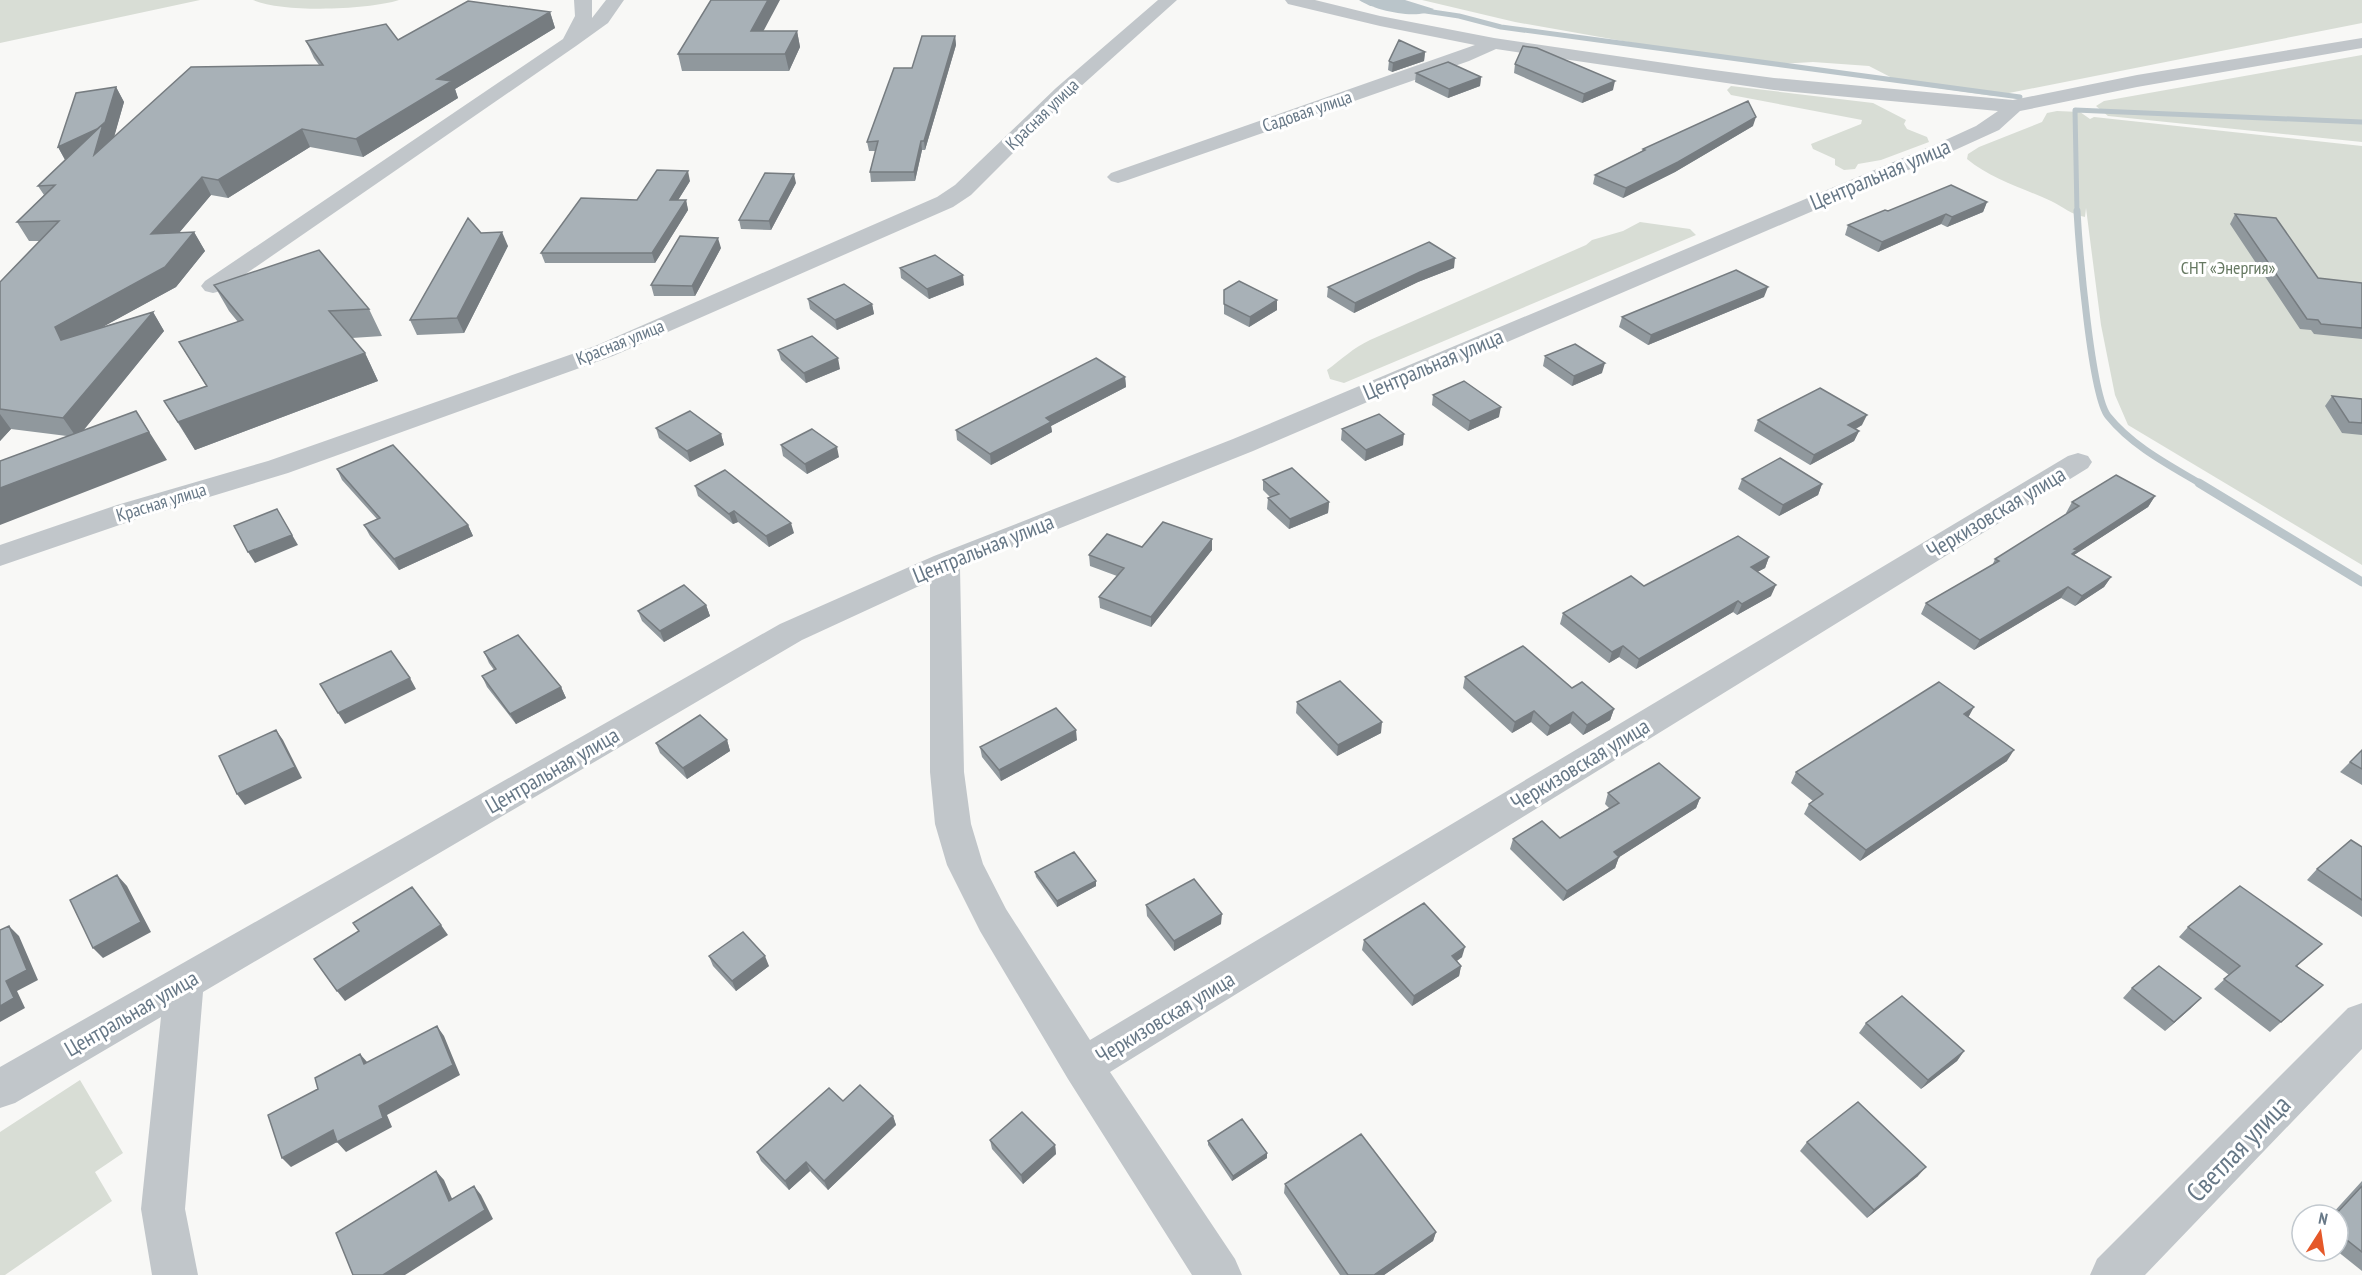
<svg xmlns="http://www.w3.org/2000/svg" width="2362" height="1275" viewBox="0 0 2362 1275" font-family="'PT Sans Narrow',sans-serif">
	<style>
		.green { fill: #d8ddd5 }
		.water { fill: #bac5ca }
		.lines { fill: none; stroke-linecap: round; stroke-linejoin: round }
		.stream-far2 { stroke: #bac5ca; stroke-width: 5 }
		.stream-far1 { stroke: #bac5ca; stroke-width: 7 }
		.stream { stroke: #bac5ca; stroke-width: 9 }
		.street { fill: #c1c6ca; fill-rule: evenodd }
		.wall { fill: #90989d }
		.shaded-wall { fill: #767c80 }
		.building { fill: #a8b1b7; stroke: #767c80; stroke-width: 1.5 }
		.labels { text-anchor: middle; dominant-baseline: central; stroke-width: 6; stroke-linejoin: round; paint-order: stroke }
		.far-street-label { font-size: 18px; fill: #677887; stroke: #fff }
		.far-park-label { font-size: 18px; fill: #667962; stroke: #fff }
		.street-label { font-size: 22px; fill: #677887; stroke: #fff }
		.near-street-label { font-size: 27px; fill: #677887; stroke: #fff }
	</style>
	<rect width="100%" height="100%" fill="#f8f8f6"/>
	<path class="green" d="M0,0H200L0,43Z
		M253,0H399C368,10 283,13 253,0Z
		M1422,0H2362V23L1994,96L1902,83L1869,66L1813,62L1778,64L1707,56L1515,22Z
		M2362,55V142L2108,116L2096,106L2104,101Z
		M1731,86L1873,103L1906,120L1904,124L1907,129L1927,137L1929,142L1881,160L1858,164L1855,169L1844,170L1835,165V159L1813,149L1811,144L1861,124L1862,120L1731,95L1727,90Z
		M2057,111L2080,112L2090,119L2094,117L2362,146V565L2128,425L2115,395L2101,325L2086,208L2085,217C2070,214 2065,208 2051,201C2023,188 1991,179 1967,159L1968,154L1979,147L2042,122L2047,113Z
		M1640,222L1690,229L1696,235L1344,383L1330,379L1327,370C1342,359 1353,348 1370,340L1586,245L1592,240L1623,231Z
		M80,1080L123,1153L95,1172L112,1201L5,1275H0V1132Z"/>
	<path class="water" d="M1359,0H1405L1434,9C1419,21 1373,10 1359,0Z"/>
	<g class="lines">
		<path class="stream-far2" d="M1419,10L1459,16L1501,27L2020,97
			M2077,213L2075,110L2362,122"/>
		<path class="stream-far1" d="M2077,211C2079,246 2091,395 2108,416C2132,446 2169,465 2201,484"/>
		<path class="stream" d="M2199,483L2362,582"/>
		<path class="street" d="M574,0H592V18L606,0H624L608,23L576,46L221,291L213,293L205,291L201,286L205,281L563,39L575,16Z
			M1158,0H1177L1070,96L971,195L953,207L613,356L288,473L137,519L0,566V545L117,505L268,461L595,346L937,197L955,185L1056,88Z
			M1285,0H1315L1380,16L1494,38L1699,68L1774,78L2013,100L2137,75L2362,38V48L2137,87L2020,111L1999,130L1955,150L1253,451L960,568L964,772L971,824L983,864L1006,909L1090,1040L2068,456L2078,453L2088,456L2092,462L2088,468L1110,1072L1235,1259L1242,1275H1192L1068,1079L980,931L947,865L935,824L930,772V581L802,640L203,992L185,1209L198,1275H152L141,1209L161,1017L15,1103L0,1108V1067L780,624L934,556L1233,439L1941,142L1976,126L1998,111L1774,90L1496,49L1469,61L1125,181L1118,183L1111,181L1107,177L1111,173L1475,45L1380,26L1288,4Z
			M2362,1003V1049L2145,1275H2090L2097,1259L2348,1008Z"/>
	</g>
	<path class="wall" d="M550,12L555,28L455,89L458,98L363,157L310,147L228,198L211,195L179,233L194,232L205,251L176,287L102,327L153,312L164,331L83,431L167,460L67,436L11,429L0,441V282L40,241H29L17,222L44,195L38,186L65,160L58,147L116,87L124,102L114,136L319,65L314,58L306,41L398,40Z
		M764,31H797L800,47L789,71H682L678,54Z
		M955,36L956,45L925,150H922L915,181L871,182L870,172L876,151H869L867,142L912,68Z
		M1425,52L1424,61L1392,72L1388,70L1389,61Z
		M1515,64L1613,90L1582,103L1514,73Z
		M1416,73L1481,77L1480,86L1448,98L1415,82Z
		M1753,126L1675,172L1623,198L1593,184L1595,175L1642,151L1643,149Z
		M690,181L678,200H686L688,210L655,263H545L541,253L637,200Z
		M796,183L771,230L741,229L739,220Z
		M1987,202L1983,212L1947,227L1941,224L1878,252L1845,235L1848,225L1888,211Z
		M2235,214L2318,278L2362,283V339L2314,334L2311,330L2300,329L2230,224Z
		M481,233L508,246L464,333L417,335L410,320Z
		M721,248L695,296H654L651,285Z
		M900,268L964,285L929,299L901,278Z
		M1454,268L1418,282L1354,313L1327,297L1328,287Z
		M214,285L369,309L382,336L352,338L365,353L378,381L195,450L164,401L206,386L179,342L238,322L229,311Z
		M1224,290L1277,310L1249,327L1224,314Z
		M1764,297L1648,345L1619,327L1622,317Z
		M808,299L872,304L874,314L837,330L810,309Z
		M778,350L840,369L806,383L781,360Z
		M1545,356L1602,373L1572,386L1543,366Z
		M1125,377L1126,387L1051,426L1052,432L991,465L957,440L956,430Z
		M1433,395L1499,417L1468,431L1432,405Z
		M2332,396L2362,399V435L2342,433L2325,406Z
		M1758,420L1862,425L1856,429L1859,431L1854,441L1810,465L1754,431Z
		M656,428L721,434L724,445L690,462L659,438Z
		M1342,429L1403,445L1365,461L1341,440Z
		M781,445L839,457L807,474L783,456Z
		M337,469L468,525L473,536L399,570L370,536L364,525L377,519L342,480Z
		M1742,479L1822,484L1818,495L1779,516L1738,489Z
		M1263,480L1329,502L1328,513L1289,529L1267,509L1268,498L1270,497L1263,490Z
		M695,486L794,533L769,547L738,522L733,524L698,496Z
		M2155,496L2148,507L2074,555L2111,577L2104,587L2075,606L2061,598L1974,650L1921,614L1926,603L1992,566L1995,559L2067,514L2066,513L2072,502Z
		M1212,539V550L1151,627L1100,608L1099,597L1117,576L1090,566L1089,555L1142,547Z
		M1769,557L1765,568L1757,572L1771,596L1737,615L1733,612L1636,669L1619,657L1609,663L1560,624L1563,613L1644,586Z
		M706,605L710,616L664,642L642,621L638,611Z
		M484,652L561,687L566,698L516,724L487,687L482,676L494,670L489,663Z
		M1465,677L1572,688L1614,709L1610,720L1583,735L1570,723L1547,736L1531,722L1512,733L1463,688Z
		M1297,702L1381,733L1337,756L1296,713Z
		M1969,717L2007,761L1860,861L1804,814L1809,804L1813,801L1791,783L1796,772Z
		M727,740L730,751L687,779L660,753L656,743Z
		M1077,740L1001,781L982,757L980,747Z
		M2362,750V785L2340,772Z
		M1608,793L1700,798L1696,808L1619,857L1615,868L1563,901L1510,849L1513,839L1560,838L1609,808L1605,804Z
		M2362,847V917L2307,880L2317,869Z
		M1035,872L1096,886L1057,907L1036,877Z
		M1146,905L1221,924L1174,951L1147,916Z
		M2188,927L2322,944L2297,966L2323,985L2270,1032L2214,989L2229,975L2179,937Z
		M1364,940L1462,957L1457,961L1461,966L1459,976L1412,1006L1362,950Z
		M709,956L769,966L736,991L713,966Z
		M2132,988L2191,1008L2165,1031L2123,998Z
		M1866,1023L1964,1051L1957,1061L1921,1089L1859,1033Z
		M843,1101L893,1116L896,1125L828,1190L810,1171L789,1190L761,1161L757,1152Z
		M990,1140L1055,1145L1056,1154L1023,1184L992,1149Z
		M1208,1141L1267,1153V1158L1232,1181L1208,1145Z
		M1807,1142L1918,1176L1867,1218L1800,1151Z
		M2362,1181V1271L2337,1251H2338V1215H2331Z
		M1285,1184L1436,1232L1433,1241L1384,1275H1340L1284,1193Z"/>
	<path class="shaded-wall" d="M768,0H780L755,47L751,31Z
		M550,12L555,28L455,89L458,98L363,157L356,139L437,79Z
		M797,31L800,47L789,71L785,54Z
		M955,36L956,45L925,150L924,141Z
		M1425,52L1424,61L1392,72L1393,63Z
		M1481,77L1480,86L1448,98L1449,89Z
		M1615,81L1613,90L1582,103L1584,94Z
		M116,87L124,102L104,173L67,163L58,147Z
		M1756,117L1753,126L1675,172L1623,198L1626,188Z
		M302,129L310,147L228,198L218,180Z
		M921,141L922,150L915,181L914,172Z
		M688,171L690,181L672,210L670,200Z
		M794,174L796,183L771,230L769,221Z
		M202,177L211,195L162,253L151,234Z
		M686,200L688,210L655,263L652,253Z
		M1987,202L1983,212L1947,227L1952,217Z
		M1946,214L1941,224L1878,252L1882,242Z
		M194,232L205,251L176,287L68,346L61,340L55,327Z
		M502,232L508,246L464,333L457,318Z
		M718,238L721,248L695,296L692,286Z
		M1455,258L1454,268L1418,282L1354,313L1355,303L1420,272Z
		M963,275L964,285L929,299L927,289Z
		M1768,287L1764,297L1648,345L1651,335Z
		M1277,300V310L1249,327L1250,317Z
		M872,304L874,314L837,330L835,320Z
		M153,312L164,331L77,438L63,418Z
		M365,353L378,381L195,450L178,422Z
		M838,358L840,369L806,383L804,373Z
		M1605,363L1602,373L1572,386L1574,376Z
		M1125,377L1126,387L1051,426L1052,432L991,465L990,454L1046,418Z
		M1501,407L1499,417L1468,431L1470,421Z
		M136,411L167,460L0,525V488Z
		M0,414L11,429L0,441Z
		M1867,415L1862,425L1844,435L1848,425Z
		M1859,431L1854,441L1810,465L1814,455Z
		M721,434L724,445L690,462L687,451Z
		M1404,434L1403,445L1365,461L1366,450Z
		M837,447L839,457L807,474L805,464Z
		M1822,484L1818,495L1779,516L1783,505Z
		M2155,496L2148,507L2074,555L2071,561L2065,564L2074,549Z
		M1329,502L1328,513L1289,529L1290,519Z
		M277,509L298,545L255,563L248,552Z
		M734,511L738,522L733,524L729,514Z
		M791,523L794,533L769,547L766,536Z
		M468,525L473,536L399,570L394,559Z
		M1212,539V550L1151,627V617Z
		M1769,557L1765,568L1746,578L1751,567Z
		M2111,577L2104,587L2075,606L2082,596Z
		M1776,585L1771,596L1737,615L1742,604Z
		M2068,587L2061,598L1974,650L1980,640Z
		M1738,601L1733,612L1636,669L1639,659Z
		M706,605L710,616L664,642L660,631Z
		M1623,646L1619,657L1609,663L1612,652Z
		M410,678L416,689L345,724L338,713Z
		M561,687L566,698L516,724L510,714Z
		M1974,707L1968,718L1964,714Z
		M1614,709L1610,720L1583,735L1587,725Z
		M1534,711L1531,722L1512,733L1515,722Z
		M1573,712L1570,723L1547,736L1550,726Z
		M1382,722L1381,733L1337,756L1338,745Z
		M276,730L283,740L302,778L245,805L237,794Z
		M1076,730L1077,740L1001,781L999,770Z
		M727,740L730,751L687,779L683,768Z
		M2014,750L2007,761L1860,861L1866,850Z
		M1700,798L1696,808L1610,863L1614,852Z
		M1619,857L1615,868L1563,901L1567,891Z
		M117,875L127,886L151,932L103,958L93,948Z
		M1096,881V886L1057,907V901Z
		M1222,914L1221,924L1174,951V941Z
		M441,925L448,935L345,1001L337,991Z
		M9,926L19,936L38,980L17,991L25,1008L0,1022V1006L6,981Z
		M1465,947L1462,957L1449,966L1452,956Z
		M765,956L769,966L736,991L732,981Z
		M1461,966L1459,976L1412,1006L1414,996Z
		M2201,998L2191,1008L2165,1031L2174,1022Z
		M437,1026L444,1036L460,1075L387,1115L392,1127L346,1152L337,1142L379,1106Z
		M1964,1051L1957,1061L1921,1089L1928,1080Z
		M360,1054L368,1063L364,1064Z
		M893,1116L896,1125L828,1190L824,1181Z
		M333,1130L341,1140L291,1167L282,1158Z
		M1055,1145L1056,1154L1023,1184L1021,1175Z
		M1267,1153V1158L1232,1181L1233,1176Z
		M806,1162L810,1171L789,1190L785,1181Z
		M1926,1167L1918,1176L1867,1218L1874,1210Z
		M436,1171L444,1180L457,1210L449,1201Z
		M474,1186L481,1195L493,1219L405,1275H383Z
		M1436,1232L1433,1241L1384,1275H1374Z"/>
	<path class="building" d="M711,0H768L751,31H797L785,54H678Z
		M468,1L550,12L437,79L452,81L356,139L302,129L218,180L202,177L151,234L194,232L165,267L55,327L61,340L153,312L63,418L0,409V282L59,221L17,222L55,185L38,186L103,124L94,155L191,67L323,65L306,41L386,24L398,40Z
		M922,36H955L924,141H921L914,172H870L878,141L867,142L894,68H912Z
		M1399,40L1425,52L1393,63L1389,61Z
		M1523,46L1537,48L1615,81L1584,94L1515,64Z
		M1448,62L1481,77L1449,89L1416,73Z
		M116,87L104,126L103,124L97,129L58,147L76,93Z
		M1748,101L1756,117L1678,162L1626,188L1595,175L1645,150L1643,149Z
		M657,170L688,171L670,200H686L652,253H541L581,198L637,200Z
		M765,173L794,174L769,221L739,220Z
		M1951,185L1987,202L1952,217L1946,214L1882,242L1848,225L1885,210L1888,211Z
		M2235,214L2276,218L2318,278L2362,283V328L2321,324L2318,320L2307,319Z
		M468,218L481,233L502,232L457,318L410,320Z
		M680,236L718,238L692,286L651,285Z
		M1429,242L1455,258L1420,272L1355,303L1328,287Z
		M319,250L369,309L329,311L365,353L178,422L164,401L207,386L179,342L243,320L214,285Z
		M935,255L963,275L927,289L900,268Z
		M1736,270L1768,287L1651,335L1622,317Z
		M1239,281L1277,300L1250,317L1224,304V290Z
		M844,284L872,304L835,320L808,299Z
		M812,336L838,358L804,373L778,350Z
		M1575,344L1605,363L1574,376L1545,356Z
		M1096,358L1125,377L1046,418L1051,422L990,454L956,430Z
		M1464,381L1501,407L1470,421L1433,395Z
		M1820,388L1867,415L1848,425L1859,431L1814,455L1758,420Z
		M2332,396L2362,399V423L2349,422Z
		M136,411L149,432L0,488V461Z
		M690,411L721,434L687,451L656,428Z
		M1379,414L1404,434L1366,450L1342,429Z
		M812,429L837,447L805,464L781,445Z
		M393,445L468,525L394,559L364,525L380,518L337,469Z
		M1780,458L1822,484L1783,505L1742,479Z
		M1292,468L1329,502L1290,519L1268,498L1279,494L1263,480Z
		M725,470L791,523L766,536L734,511L729,514L695,486Z
		M2116,475L2155,496L2074,549L2077,550L2072,554L2111,577L2082,596L2068,587L1980,640L1926,603L1999,561L1995,559L2079,506L2072,502Z
		M277,509L292,535L248,552L234,526Z
		M1163,522L1212,539L1151,617L1099,597L1124,568L1089,555L1107,534L1142,547Z
		M1738,536L1769,557L1751,567L1776,585L1742,604L1738,601L1639,659L1623,646L1612,652L1563,613L1631,576L1644,586Z
		M684,585L706,605L660,631L638,611Z
		M518,635L561,687L510,714L482,676L496,669L484,652Z
		M1523,646L1572,688L1582,682L1614,709L1587,725L1573,712L1550,726L1534,711L1515,722L1465,677Z
		M391,651L410,678L338,713L320,684Z
		M1340,681L1382,722L1338,745L1297,702Z
		M1939,682L1974,707L1964,714L2014,750L1866,850L1809,804L1823,794L1796,772Z
		M1056,708L1076,730L999,770L980,747Z
		M700,715L727,740L683,768L656,743Z
		M276,730L295,767L237,794L219,756Z
		M2362,750V769L2350,762Z
		M1659,763L1700,798L1614,852L1619,857L1567,891L1513,839L1542,821L1560,838L1619,803L1608,793Z
		M2351,840L2362,847V900L2317,869Z
		M1074,852L1096,881L1057,901L1035,872Z
		M117,875L141,922L93,948L70,900Z
		M1194,879L1222,914L1174,941L1146,905Z
		M2240,886L2322,944L2296,966L2323,985L2281,1022L2224,979L2240,966L2188,927Z
		M412,887L441,925L337,991L314,959L359,931L353,923Z
		M1424,903L1465,947L1452,956L1461,966L1414,996L1364,940Z
		M9,926L27,970L6,981L14,998L0,1006V930Z
		M743,932L765,956L732,981L709,956Z
		M2159,966L2201,998L2174,1022L2132,988Z
		M1902,996L1964,1051L1928,1080L1866,1023Z
		M437,1026L453,1065L379,1106L383,1118L337,1142L333,1130L282,1158L268,1115L318,1089L315,1078L360,1054L364,1064Z
		M860,1085L893,1116L824,1181L806,1162L785,1181L757,1152L829,1088L843,1101Z
		M1858,1102L1926,1167L1874,1210L1807,1142Z
		M1022,1112L1055,1145L1021,1175L990,1140Z
		M1242,1119L1267,1153L1233,1176L1208,1141Z
		M1361,1134L1436,1232L1374,1275H1348L1285,1184Z
		M436,1171L449,1201L474,1186L485,1210L383,1275H353L336,1233Z
		M2362,1186V1252L2338,1233V1215H2335Z"/>
	<g class="labels">
		<g class="far-street-label">
			<text transform="translate(1307 111) rotate(-19)">Садовая улица</text>
			<text transform="translate(1042 114) rotate(-44)">Красная улица</text>
			<text transform="translate(620 342) rotate(-22)">Красная улица</text>
			<text transform="translate(161 502) rotate(-17)">Красная улица</text>
		</g>
		<g class="far-park-label">
			<text x="2228" y="267">СНТ «Энергия»</text>
		</g>
		<g class="street-label">
			<text transform="translate(1880 174) rotate(-23)">Центральная улица</text>
			<text transform="translate(1433 364) rotate(-23)">Центральная улица</text>
			<text transform="translate(1996 512) rotate(-31)">Черкизовская улица</text>
			<text transform="translate(983 548) rotate(-22)">Центральная улица</text>
			<text transform="translate(1580 764) rotate(-31)">Черкизовская улица</text>
			<text transform="translate(552 770) rotate(-30)">Центральная улица</text>
			<text transform="translate(131 1013) rotate(-30)">Центральная улица</text>
			<text transform="translate(1165 1017) rotate(-31)">Черкизовская улица</text>
		</g>
		<g class="near-street-label">
			<text transform="translate(2238 1148) rotate(-46)">Светлая улица</text>
		</g>
	</g>
	<g transform="translate(2320 1233) rotate(12)"><circle r="28" fill="#ffffff" stroke="#c2c9cf" stroke-width="1.5"/>
	<path d="M0-4.5L10 22L0 15L-10 22Z" fill="#e55829"/>
	<text y="-9" font-size="16" font-weight="bold" text-anchor="middle" fill="#677887">N</text>
	</g>
</svg>
